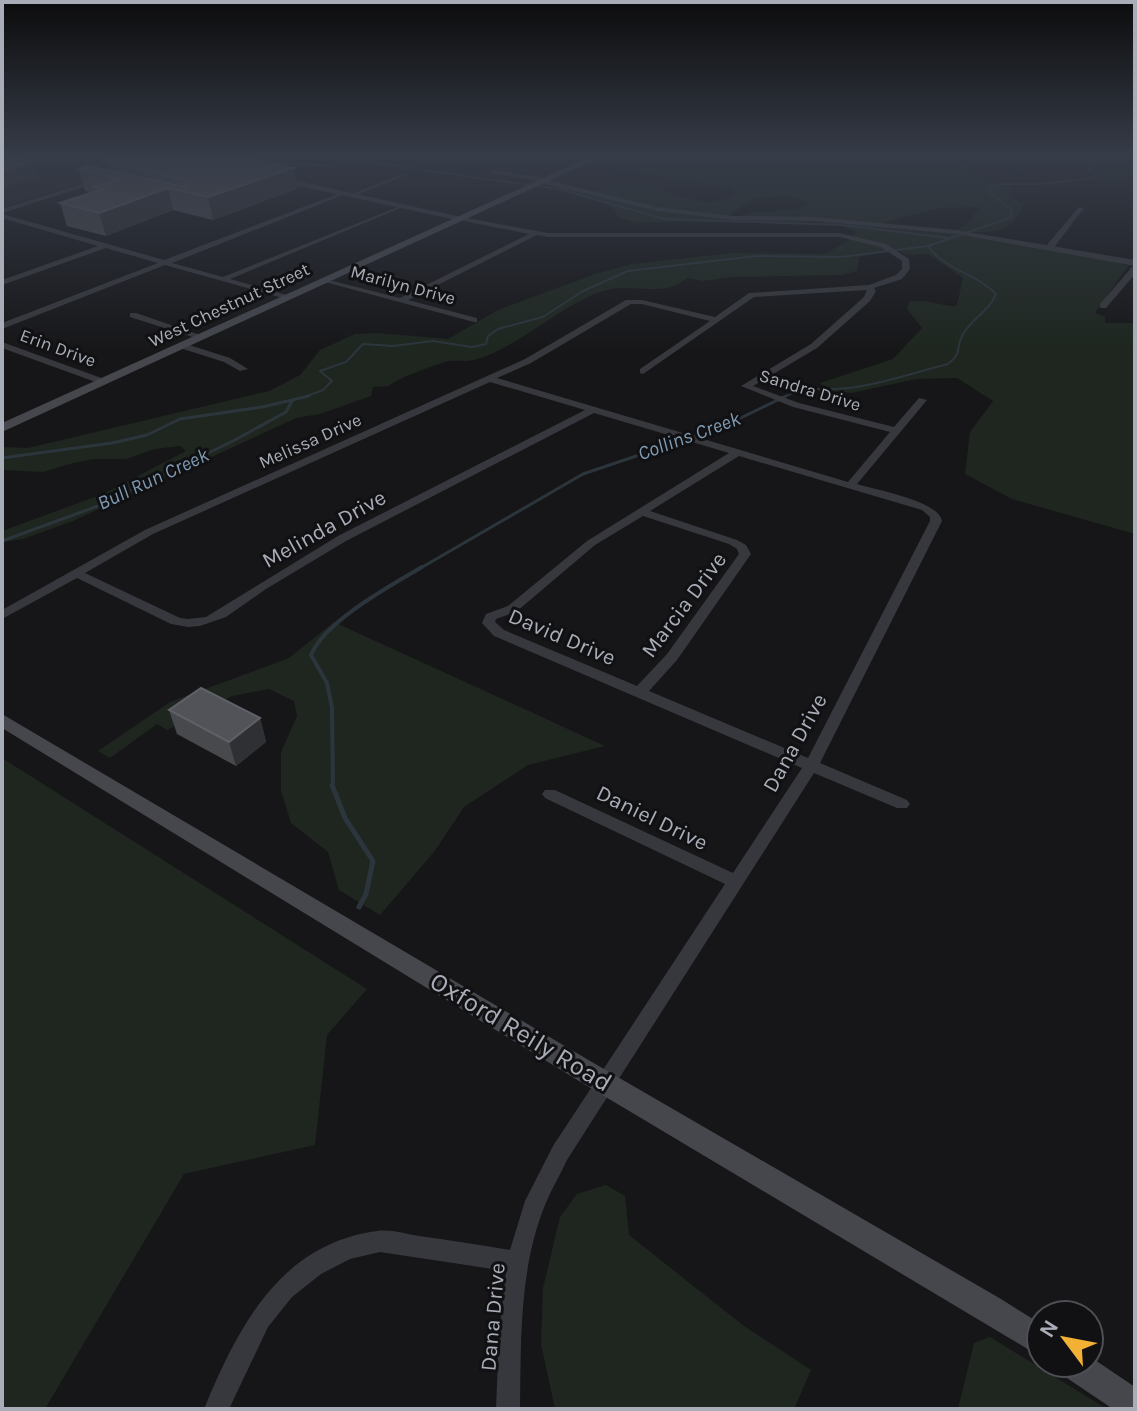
<svg xmlns="http://www.w3.org/2000/svg" width="1137" height="1411" viewBox="0 0 1137 1411" font-family="Karla,sans-serif">
	<style>
		.built { fill: #222225 }
		.green { fill: #1e261f }
		.lines { fill: none; stroke-linecap: round; stroke-linejoin: round }
		.stream-far3 { stroke: #2c353c; stroke-width: 2 }
		.stream-far2 { stroke: #2c353c; stroke-width: 3 }
		.stream-far1 { stroke: #2c353c; stroke-width: 4 }
		.stream { stroke: #2c353c; stroke-width: 5 }
		.minor { fill: #37383d; fill-rule: evenodd }
		.tertiary { fill: #37383d; fill-rule: evenodd }
		.secondary { fill: #45474d; fill-rule: evenodd }
		.wall { fill: #47494d }
		.shaded-wall { fill: #2f3033 }
		.building { fill: #525359; stroke: #5f6168; stroke-width: 2 }
		.labels { text-anchor: middle; dominant-baseline: central; stroke-width: 6; stroke-linejoin: round; paint-order: stroke }
		.far-street-label { font-size: 18px; fill: #a8adb8; stroke: #111113 }
		.far-water-label { font-size: 20px; font-style: italic; fill: #7f9bb3; stroke: #111113 }
		.street-label { font-size: 22px; fill: #a8adb8; stroke: #111113 }
		.near-street-label { font-size: 26px; fill: #a8adb8; stroke: #111113 }
	</style>
	<rect width="100%" height="100%" fill="#161618"/>
	<path class="built" d="M2,155H158L164,158L2,208Z"/>
	<path class="green" d="M637,155H933L965,163L973,176L1008,187L1012,191L1009,197L1023,204C1015,236 983,234 957,230L969,222L980,207L940,208L883,223L739,217C761,205 788,218 809,203L787,196L754,199L727,216L647,206L589,191C605,189 630,185 645,187C679,192 704,213 737,193L727,187L611,168C622,164 639,170 655,166L641,163L650,157Z
		M1094,155H1135V163L1123,164L1131,180H1097L1101,175L1092,171L1091,157Z
		M569,189L652,209L710,217L812,220L958,234L1113,261L1128,266L1095,313L1105,317V323H1135V534L1012,499L965,474L970,432L993,401L957,378L916,379L852,393L827,391L820,383L893,359L922,328L907,309L909,302C925,298 940,306 956,306C959,301 961,284 963,278L928,254L905,255L897,250L859,257L857,271L842,275L732,277L703,281L687,278C666,297 637,285 611,289C569,297 519,349 474,360C466,362 458,360 450,361C439,363 395,379 389,386L373,387L371,396L320,414L296,418L73,521L23,539L2,542V531L103,494L186,451L180,446L155,449L126,459H94L73,463L43,472L2,470V447L28,448L269,391L300,375L320,350L355,334L377,333L448,339L498,310L598,273L632,264L732,253L825,254L849,240L856,232L842,225L815,223L634,222L617,217L616,211L606,204L560,190Z
		M334,622L605,746L528,765L464,807L434,852L380,915L339,890L328,852L291,823L281,791V752L297,716L294,701L269,689L232,696L167,730L157,724L110,758L98,751L170,702L289,658Z
		M2,758L367,989L327,1035L315,1145L184,1174L45,1409H2Z
		M606,1185L625,1196L629,1235L744,1326L811,1370L794,1409H555L541,1344L543,1288L560,1217L577,1194Z
		M990,1337L1107,1409H958L974,1343Z"/>
	<g class="lines">
		<path class="stream-far3" d="M263,162L331,166L349,160L415,168
			M422,170L559,189L664,219L842,225L949,238
			M302,398L323,390L332,381L320,371L346,362L363,344L393,346L433,341L472,347L486,344L488,336L498,329L543,317L583,291L628,271L756,256L841,257L928,246
			M781,398C809,385 822,391 849,388C882,384 916,372 948,364C963,352 955,350 962,336C970,319 989,312 996,294C976,273 945,270 928,246L1012,217L1011,209L989,192L990,188L998,184H1041L1092,178L1098,176L1090,171L1089,164L1100,155"/>
		<path class="stream-far2" d="M2,458L112,443L147,435L180,419L262,407L309,396
			M2,541L98,506L233,441L286,412L292,401
			M419,569L583,474L722,427L786,396"/>
		<path class="stream-far1" d="M333,787L332,708L327,683L311,655C325,621 390,586 422,567"/>
		<path class="stream" d="M332,785L345,818L373,861L366,894L359,907"/>
		<path class="minor" d="M247,155H257L228,165L225,163Z
			M492,170L546,178L549,180L546,182L490,173Z
			M402,174L407,175L354,196L349,195Z
			M101,178L103,181L2,213V209Z
			M343,192L348,193L172,263L223,277L403,205V207L230,279L290,296V300L165,265L2,329V323L158,263L106,248L2,285V280L98,246L2,218V214L164,260Z
			M1079,207L1084,208L1052,250H1046V246Z
			M461,217L548,233H839L886,244L909,259L910,269L902,279L874,288L876,291L870,301L817,348L753,386L799,403L894,427L919,398L927,400L857,484C876,490 939,501 942,521L820,763L907,800L910,804L907,808H897L814,773L567,1160C560,1175 551,1190 545,1205C519,1269 521,1341 520,1409H496L499,1333L506,1271L380,1252L350,1259L321,1274L292,1297L268,1327L229,1409H204C238,1327 280,1244 377,1231C390,1229 406,1234 419,1236C450,1240 480,1245 510,1250L525,1201L553,1146L725,884L545,798L542,794L545,790H555L733,873L802,768L494,636L482,623L486,614L508,606L587,541L729,453L594,413L346,541L266,589L226,617L200,626L188,627L171,624L77,578L2,619V610L145,530L525,359L626,300H642L715,317L749,293L869,285L896,275L902,269V261L881,247L839,237H548L537,235L408,300L477,318V322H474L321,281L325,279L400,298L529,234L459,220ZM867,290L864,297L811,344L741,386L793,407L890,432L848,482L497,378L531,363L631,304H642L710,321L640,369V373L643,374L754,297ZM490,382L585,410L338,536L206,617L188,619L180,618L85,573L153,534ZM739,456L922,510L930,517V521L808,758L649,691L677,660L751,554L746,545L737,540L650,511ZM643,516L729,544L737,549L739,554L667,654L637,686L504,630L495,622L496,619L516,612L595,545Z
			M1132,267H1135V274L1106,308H1100V304Z
			M130,313H136L206,337L199,339L130,317Z
			M2,342L107,380L109,382L101,384L2,348Z
			M183,343L230,358L248,369L240,371L224,362L180,348V344Z"/>
		<path class="tertiary" d="M275,176L461,217L465,219L461,221L272,180Z
			M544,179L657,207L734,216L815,217L956,230L1135,260V266L956,234L815,221L734,220L657,211L541,183Z"/>
		<path class="secondary" d="M594,155H605L2,432V423Z
			M2,714L597,1065L1001,1299L1041,1324V1357L579,1081L2,728Z
			M1089,1356L1135,1387V1409H1113L1061,1374L1057,1363H1089Z"/>
	</g>
	<path class="wall" d="M105,161L297,189L213,220L173,210L106,236L67,226L60,203L93,193L85,191L79,169L108,171Z
		M169,710L260,718L266,742L236,766L177,734Z"/>
	<path class="shaded-wall" d="M32,162L37,178L2,187V170Z
		M294,168L297,189L213,220L208,197Z
		M168,188L173,210L106,236L99,213Z
		M260,718L266,742L236,766L229,742Z"/>
	<path class="building" d="M2,155H5L32,162L2,170Z
		M126,155H236L294,168L208,197L168,188L99,213L60,203L103,189L93,187L119,179L79,169L87,166L185,187L184,180L105,161Z
		M201,688L260,718L229,742L169,710Z"/>
	<linearGradient id="sky" x2="0" y2="1"><stop stop-color="#0c0c0d"/><stop offset="0.44" stop-color="#363c48"/><stop offset="1" stop-color="#363c48" stop-opacity="0"/></linearGradient>
	<rect width="1137" height="353" fill="url(#sky)"/>
	<g class="labels">
		<g class="far-street-label">
			<text transform="translate(403 285) rotate(15)">Marilyn Drive</text>
			<text transform="translate(229 305) rotate(-25)">West Chestnut Street</text>
			<text transform="translate(58 348) rotate(20)">Erin Drive</text>
			<text transform="translate(810 390) rotate(17)">Sandra Drive</text>
			<text transform="translate(310 441) rotate(-24)">Melissa Drive</text>
		</g>
		<g class="far-water-label">
			<text transform="translate(689 436) rotate(-20)">Collins Creek</text>
			<text transform="translate(153 479) rotate(-25)">Bull Run Creek</text>
		</g>
		<g class="street-label">
			<text transform="translate(324 529) rotate(-29)">Melinda Drive</text>
			<text transform="translate(684 605) rotate(-53)">Marcia Drive</text>
			<text transform="translate(562 637) rotate(23)">David Drive</text>
			<text transform="translate(795 743) rotate(-61)">Dana Drive</text>
			<text transform="translate(652 818) rotate(26)">Daniel Drive</text>
			<text transform="translate(493 1317) rotate(-85)">Dana Drive</text>
		</g>
		<g class="near-street-label">
			<text transform="translate(521 1032) rotate(31)">Oxford Reily Road</text>
		</g>
	</g>
	<rect width="1137" height="1411" fill="none" stroke="#a8adb8" stroke-width="8"/>
	<g transform="translate(1065 1339) rotate(302)"><circle r="38" fill="#111113" stroke="#4d4f55" stroke-width="2"/>
	<path d="M0-6L14 30L0 20L-14 30Z" fill="#f2b134"/>
	<text y="-12" font-size="22" font-weight="bold" text-anchor="middle" fill="#a8adb8">N</text>
	</g>
</svg>
